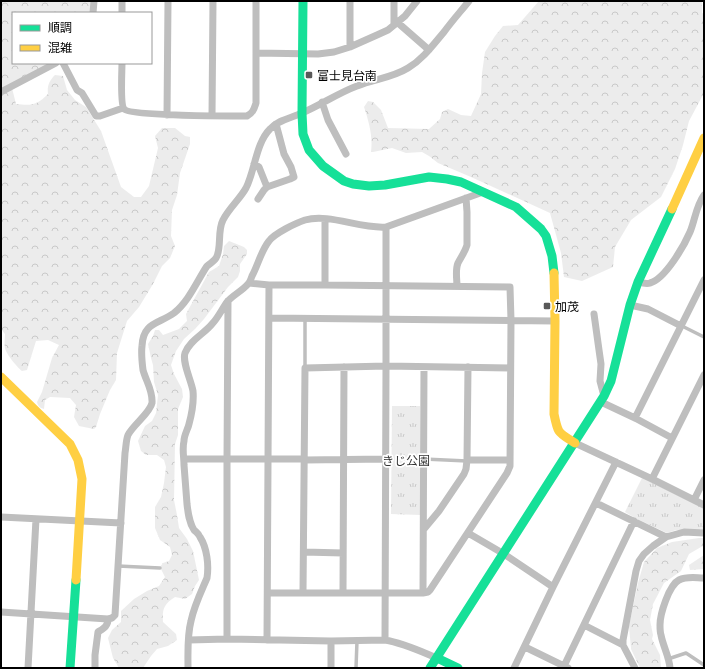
<svg xmlns="http://www.w3.org/2000/svg" width="705" height="669" viewBox="0 0 705 669" font-family="Inter,'Noto Sans JP',sans-serif">
	<style>
		.grass { fill: url(#grass-tufts) }
		.forest { fill: url(#forest-crowns) }
		.lines { fill: none; stroke-linecap: round; stroke-linejoin: round }
		.lane { stroke: #bebebe; stroke-width: 3.5 }
		.street { stroke: #bebebe; stroke-width: 7 }
		.fast { stroke: #16e098; stroke-width: 9 }
		.slow { stroke: #ffcf43; stroke-width: 9 }
		.poi-dot { fill: #595959; stroke: #fff; stroke-width: 1.5 }
		.labels { text-anchor: middle; dominant-baseline: central; stroke-width: 3.5; stroke-linejoin: round; paint-order: stroke }
		.poi-label { font-size: 12px; fill: #000; stroke: #fff; text-anchor: start }
		.park-label { font-size: 12px; fill: #333; stroke: #fff }
	</style>
	<defs>
		<pattern id="grass-tufts" width="24" height="20" patternUnits="userSpaceOnUse"><rect width="24" height="20" fill="#ececec"/><path d="M3 7l-1-3M5 7V3M7 7l1-3M15 17l-1-3M17 17v-4M19 17l1-3" fill="none" stroke="#c9c9c9"/></pattern>
		<pattern id="forest-crowns" width="20" height="18" patternUnits="userSpaceOnUse"><rect width="20" height="18" fill="#ececec"/><path d="M2 6a3 3 0 1 1 6 0M12 15a3 3 0 1 1 6 0" fill="none" stroke="#c9c9c9"/></pattern>
	</defs>
	<rect width="100%" height="100%" fill="#fff"/>
	<path class="grass" d="M392,406H420V515L391,514Z
		M642,478L704,508V531L676,530L667,533L635,518L625,512Z"/>
	<path class="forest" d="M1,1H95L94,13H13V63H53L12,88L16,104C32,106 37,105 48,94C47,86 49,81 55,75L63,76L67,90L75,100L86,107L101,131L121,187L134,197H141L149,186L158,148L155,136L162,128H175L185,136L190,137V144L180,173L177,195L172,210L171,236L175,246L170,258L162,266L153,284L139,307L127,321L117,353L116,380L110,390L100,414L96,427L94,429L79,426L74,417L76,405L70,398L50,397L45,400L44,409C40,408 38,406 37,402L42,392L52,358L59,345L48,340L36,341L27,370L22,371C17,367 6,354 5,348C4,344 5,338 5,334L1,329Z
		M539,1H702V13L704,14V93L689,121L683,145L675,169L661,197L631,220L615,247L613,267L582,281L564,277L561,253L550,213L471,177L438,163L429,156L422,152L406,153L392,148L373,152H371C373,136 369,122 364,107L368,101L373,102L381,110L388,128L429,129L440,119L442,112L448,109L461,115L471,116L481,94L482,73L485,52L495,36L503,26L518,25Z
		M229,241L244,247L247,250V254L240,264V271L238,277L228,287L204,319L195,329L184,339L176,351L171,365L174,374L182,389L183,397L178,409V435L175,444L174,500L177,515L179,528L187,539L193,551L199,580L195,586L192,594L185,599L175,597C164,604 162,609 163,622L176,634L177,640L168,646L157,649L151,656L143,668H119L113,658L108,638L112,630L121,622V611L134,599L147,591L159,586L165,577L160,567L163,563L169,561L172,555L170,547L160,540L155,528V507L161,497L164,483L166,467L164,460L157,455H146L141,451L138,441L145,426L152,421L156,413L158,395L154,382L153,365L151,358L148,344L153,336L155,330H159L163,335L179,329L187,321L186,314L209,272L219,266L223,254L224,246Z
		M699,538H704V546L701,547L689,554L681,571L664,583L653,604L650,620L653,635L652,639L660,655L661,668H640L631,649L629,626L638,583L644,562L657,548L672,542Z
		M704,555V569L690,570L689,565Z"/>
	<g class="lines">
		<path class="lane" d="M305,319V368
			M682,326L704,337
			M424,459L467,461
			M118,566L160,568
			M668,659L686,653L704,665
			M356,668L357,641"/>
		<path class="street" d="M122,1V13
			M394,1V25
			M93,13L94,1
			M397,22L429,50
			M350,47V1
			M256,53L318,54L334,52L350,47L377,35L388,30L405,16L417,1
			M63,63L77,90L82,93L96,116H100L123,108
			M122,63C122,71 120,104 124,109C129,116 231,116 247,116C253,113 254,109 256,103V1
			M1,92L56,63
			M322,102L328,120L346,154
			M167,115L168,1
			M212,116L213,1
			M254,164L259,167L267,187
			M258,199L264,190L267,187L290,179L294,177L291,167L284,154L276,124
			M325,219V285
			M638,282C642,283 647,284 650,283C665,279 684,246 690,232C695,220 696,206 704,195
			M249,283L269,285H325L510,287L511,320L510,466L507,473L430,590L428,592L423,593H268
			M457,286C457,279 455,270 458,263C461,257 465,252 467,245V212L466,198
			M630,305L648,309L681,326
			M594,314L599,350L601,364L600,381L604,396
			M269,318L555,321
			M601,402L635,418L672,438
			M635,418L704,280
			M575,443L652,479L704,505
			M184,459H305
			M305,460L386,459
			M467,460H510
			M652,479L704,375
			M694,500L704,480
			M596,503L666,537
			M1,517L121,523
			M424,529L439,511L464,474L466,469L467,460L468,367
			M468,533L504,554L553,587
			M304,552L343,553
			M343,592L344,367
			M303,593L305,368L386,366L510,368
			M423,593L424,367
			M1,612L108,619
			M584,625L623,645
			M227,639V459L228,301
			M189,640L227,639L331,641L385,640C403,643 420,651 437,658
			M267,640L269,285
			M385,640L386,366V227
			M525,647L568,668
			M564,666L634,521
			M28,668L36,519
			M95,668V655L98,632C104,628 108,626 108,619L112,618L115,615L125,453C126,447 126,440 128,435C133,425 150,413 152,403C153,391 146,381 143,370C142,362 141,354 142,346C143,322 159,324 174,313C189,301 197,281 207,266C211,263 214,261 216,258C222,249 217,231 223,220C229,208 240,199 246,188C255,170 256,143 270,129C278,120 291,118 302,113C321,105 338,93 357,86C374,79 392,78 408,68C423,59 433,45 444,32C452,21 461,11 469,1
			M188,668C188,653 187,636 191,621C194,606 201,592 207,578C209,565 207,548 200,537C199,534 196,532 194,530C189,522 188,513 187,504C186,491 185,478 184,465C184,457 182,449 184,441C184,435 188,429 189,424C192,413 194,402 193,391C191,380 182,362 185,353C190,340 204,334 212,324C218,318 222,309 227,302C233,295 242,291 248,284C250,282 251,279 252,276C258,265 261,251 269,241C275,233 296,223 305,220C329,213 360,229 386,227L483,192
			M331,668V641
			M514,668L553,587L616,462
			M635,668L623,645V640L636,571L639,561L644,554L653,546L666,537L684,532L704,533
			M670,668C669,656 663,646 661,635C660,632 660,628 660,625C660,614 669,585 679,580C687,576 696,578 704,578"/>
		<path class="fast" d="M303,1L302,113L303,134L309,150L323,166L344,181L353,184L369,186L385,185L429,177L447,179L461,182L516,207L541,229L546,236L552,256L554,273
			M437,658L458,668
			M70,668L76,580
			M430,668L604,396L611,381L630,305L638,282L672,209"/>
		<path class="slow" d="M672,209L704,138
			M554,273L555,321L554,414C558,434 558,432 575,443
			M1,377L70,444L78,460L82,479L76,580"/>
	</g>
	<g class="poi-dot">
		<rect x="305" y="71" width="8" height="8" rx="2"/>
		<rect x="543" y="302" width="8" height="8" rx="2"/>
	</g>
	<g class="labels">
		<g class="poi-label">
			<text x="317" y="75">富士見台南</text>
			<text x="555" y="306">加茂</text>
		</g>
		<g class="park-label">
			<text x="406" y="460">きじ公園</text>
		</g>
	</g>
	<rect width="705" height="669" fill="none" stroke="#000000" stroke-width="4"/>
	<rect x="12" y="12" width="140" height="52" fill="#ffffff" stroke="#999999"/>
	<rect x="20" y="25" width="20" height="6" fill="#16e098" stroke="#999999"/>
	<text x="48" y="32" font-size="12" fill="#000000">順調</text>
	<rect x="20" y="45" width="20" height="6" fill="#ffcf43" stroke="#999999"/>
	<text x="48" y="52" font-size="12" fill="#000000">混雑</text>
</svg>
